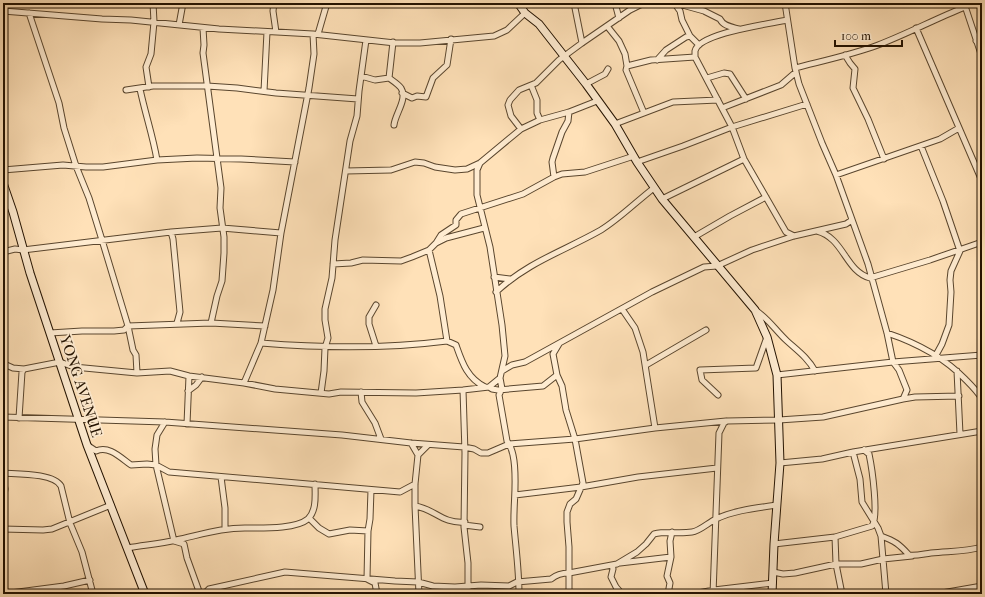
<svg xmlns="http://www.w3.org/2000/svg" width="985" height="597" viewBox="0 0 985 597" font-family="'IM FELL French Canon',serif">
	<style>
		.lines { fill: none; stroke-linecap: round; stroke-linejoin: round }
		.street-casing { stroke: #5a462e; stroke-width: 7 }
		.secondary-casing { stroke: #231200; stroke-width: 9 }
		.street { stroke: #ffecd1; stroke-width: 5 }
		.secondary { stroke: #ffecd1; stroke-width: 7 }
		.labels { text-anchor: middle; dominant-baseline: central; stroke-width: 3.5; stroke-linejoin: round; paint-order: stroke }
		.street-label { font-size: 15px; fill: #231200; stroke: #ffecd1 }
	</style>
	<rect width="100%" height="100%" fill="#ffe1b8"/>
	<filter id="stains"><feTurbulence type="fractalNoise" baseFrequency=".005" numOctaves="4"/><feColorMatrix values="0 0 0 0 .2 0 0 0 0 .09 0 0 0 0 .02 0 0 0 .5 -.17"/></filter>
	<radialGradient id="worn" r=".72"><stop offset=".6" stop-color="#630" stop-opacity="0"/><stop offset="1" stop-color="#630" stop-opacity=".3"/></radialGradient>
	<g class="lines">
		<defs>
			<path id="street" d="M274,3L273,11L276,32
				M574,3L582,43
				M615,3L619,18
				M675,3L704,11L720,19C723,26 732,27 739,29
				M964,3L982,57
				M675,4L680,11L682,20L690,36L699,45
				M3,11L102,19L131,20L219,29L313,34L395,43H420L494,36L507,30L525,13
				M29,13L59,103L64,128L76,166L89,198L102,240L128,326L133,350L136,355L137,373
				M787,20C770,24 699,33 695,51C695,52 695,55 695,57L732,127L744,159L786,232L794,236
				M179,25L183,3
				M607,26L619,41L625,54L627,66
				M203,28L204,45L203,53L221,188L220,208L224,237V253L222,281L217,296L211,323
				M916,28L982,181
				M318,34L327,3
				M976,41L982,39
				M845,55L850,63L855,69L853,88L868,119L884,159
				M657,60L666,50L686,37L690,36
				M795,68C822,61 851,55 878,45C907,34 935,19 965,7
				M361,76L375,80L389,78L393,42
				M389,78C393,81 398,84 401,88C408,99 395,114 394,125
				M707,78L724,73L730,74L746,99
				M586,84L605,74L608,69
				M531,85L537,100V113L540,120
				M149,87L146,67L151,54L154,22L153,3
				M140,89C145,113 153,136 157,160
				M126,90L153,86H207L237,88L276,93L358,99
				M264,91L267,32
				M402,93L412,98L417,96L426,97L433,78L447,65L451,39
				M722,108L781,85L796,72
				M644,113L626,70L627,66L651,60L695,57
				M615,124L673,102L718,100
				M521,129L511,116L508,105L510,100L519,90L536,83L559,60L582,43L630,10L644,3
				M921,146L943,201L960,251L951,271L950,280L951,292L949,325L942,344L936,355
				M637,162L683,146L732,127L807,104
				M3,170L63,165L86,167H103L157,160L197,158L241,159L295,162
				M346,171L391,170L415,162L424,163L435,167L455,170L467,169L480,163L521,129L540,120L569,112L597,101
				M836,175L940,139L959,128
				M554,177L552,162L553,158L562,132L568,121L569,112
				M662,199L744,159
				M817,231C844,238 845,271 870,278L930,260L982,242
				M171,232L173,239L180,312L177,323
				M694,237L730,216L766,197
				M436,243L441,235L456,225V220L461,214L523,194L554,177L562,174L585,172L634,156
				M3,252L15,249L23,250L171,232L222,228L281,233
				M333,264L351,263L363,260L401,261L412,257L429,250L436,243L446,238L484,228
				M494,277L510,279
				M496,292C528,262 564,251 601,230C619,219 637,201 654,188
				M622,309L635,328L643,352L655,428
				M755,310C768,318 776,331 787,341C798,351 808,358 815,371
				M50,333L82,331H114L124,330L128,326L211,323L265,326
				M887,333C917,343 944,357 966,380C972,386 978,392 982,399
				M447,341L456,345C462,362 467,378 485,387
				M261,343C322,348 385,349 447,341L440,296L429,250
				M559,344L553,354L557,375L562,386L566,410L575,439L583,483L576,499L570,504L567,512V522L569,547V594
				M376,346L369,324V317L376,305
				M4,364L13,368L24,369
				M646,365L706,330
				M502,371L512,365L525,362L652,292L704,267L717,266L752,250L794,236L846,224L852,220
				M957,371L960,434
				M777,375L893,362L982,355
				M500,378L502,389L499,395L507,441C510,445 512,450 513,455C518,478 513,503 514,526C516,549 519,571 519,594
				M244,383L261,343L273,290L281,233L309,88L314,54L313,34
				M489,387L492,389L498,390L543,386L557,375
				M463,390L465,453L464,527L468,563V594
				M188,391L196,385L202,377
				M361,392L362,402L375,423L381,439
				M321,393L324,371L325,348L328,338L325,320V309L332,278L335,240L350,141L357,116L359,91L366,40
				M718,395L702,380L700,370L756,368L767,337
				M903,399L915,397L959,396
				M3,417L165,422L342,435L411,443L464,447L474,449L481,453H488L509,444L575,439L655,428L726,421
				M19,418L22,372L24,369L60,362L74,367L137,373L170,371L189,376L244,383L275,389L329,394L341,392L416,393L463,390L489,387L500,378L505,356L502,325L490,247L477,195V170L480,163
				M165,422L157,435L155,449L156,465L174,541L184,544L187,558L200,594
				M187,424L189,376
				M411,443L418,455L415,484V506L419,594
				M87,445L96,451C109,445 121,458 131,465L147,464L156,465L169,472L400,492L415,484
				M853,452L860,479L862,502L878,528L881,536C895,541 899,544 909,555C916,556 923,554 931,553C948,551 965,552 982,547
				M418,455L428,445
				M780,463L822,459L853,452L982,431
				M3,473C17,474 54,473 61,486L70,523L82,552L93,594
				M221,477L225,508V529
				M3,479L5,489L3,501
				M371,490L370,519L368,531L367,579L375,583L377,594
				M515,495L581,487L638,477L717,468
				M415,506C435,509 442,524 465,522
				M309,518L319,528L329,534L350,530L368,531
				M464,525L480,527
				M3,529L43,530L52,529L111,505
				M881,536L886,594
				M835,537L872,526C879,516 872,468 869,454L864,450
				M774,544L835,537L836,564L842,594
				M128,548C144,545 160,544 176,540C200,535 224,527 249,528C264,528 296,529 308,519C317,510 315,495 315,484
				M620,563L671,557
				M612,565L613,569L611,577L616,587L622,594
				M773,572L783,574L795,573L836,564H861L883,559L912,556
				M3,594L64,586L90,580
				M204,594L209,589L285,572L395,581L418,582L433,586L455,587L481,585L509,586L517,582L551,579C557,574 562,573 569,573L617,564L637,552L646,544L654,534C667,531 679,534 692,532C700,531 709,522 716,519C735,510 757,508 777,505
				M668,594L670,583L667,576L671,557L670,541L672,532
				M693,594L714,590L773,583
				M713,594L719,433L724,423L727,421L779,420L823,417L903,399L907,390L899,370L893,362L887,333L868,264L836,175L822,143L799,84L795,68L785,3
				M936,594L982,586"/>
			<path id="secondary" d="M518,3L525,13L539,24L586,84L615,124L637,162L662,199L755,310L767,337L777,375L780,463L774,544L772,594
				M3,183L13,212L30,273L87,445L145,594"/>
		</defs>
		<use href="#street" class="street-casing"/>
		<use href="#secondary" class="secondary-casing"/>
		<use href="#street" class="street"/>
		<use href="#secondary" class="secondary"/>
	</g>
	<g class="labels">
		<g class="street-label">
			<text transform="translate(81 386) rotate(72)">YONG AVENUE</text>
		</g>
	</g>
	<rect width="985" height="597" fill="none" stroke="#ffe1b8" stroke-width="16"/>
	<rect x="4" y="4" width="977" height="589" fill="none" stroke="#231200" stroke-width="2"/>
	<rect x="8" y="8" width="969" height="581" fill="none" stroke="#231200"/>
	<path d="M835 40v6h67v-6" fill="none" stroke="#231200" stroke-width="2"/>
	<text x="841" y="40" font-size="12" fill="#231200" stroke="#ffecd1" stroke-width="3" paint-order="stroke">100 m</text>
	<rect width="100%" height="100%" filter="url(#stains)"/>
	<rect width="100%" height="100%" fill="url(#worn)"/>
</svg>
